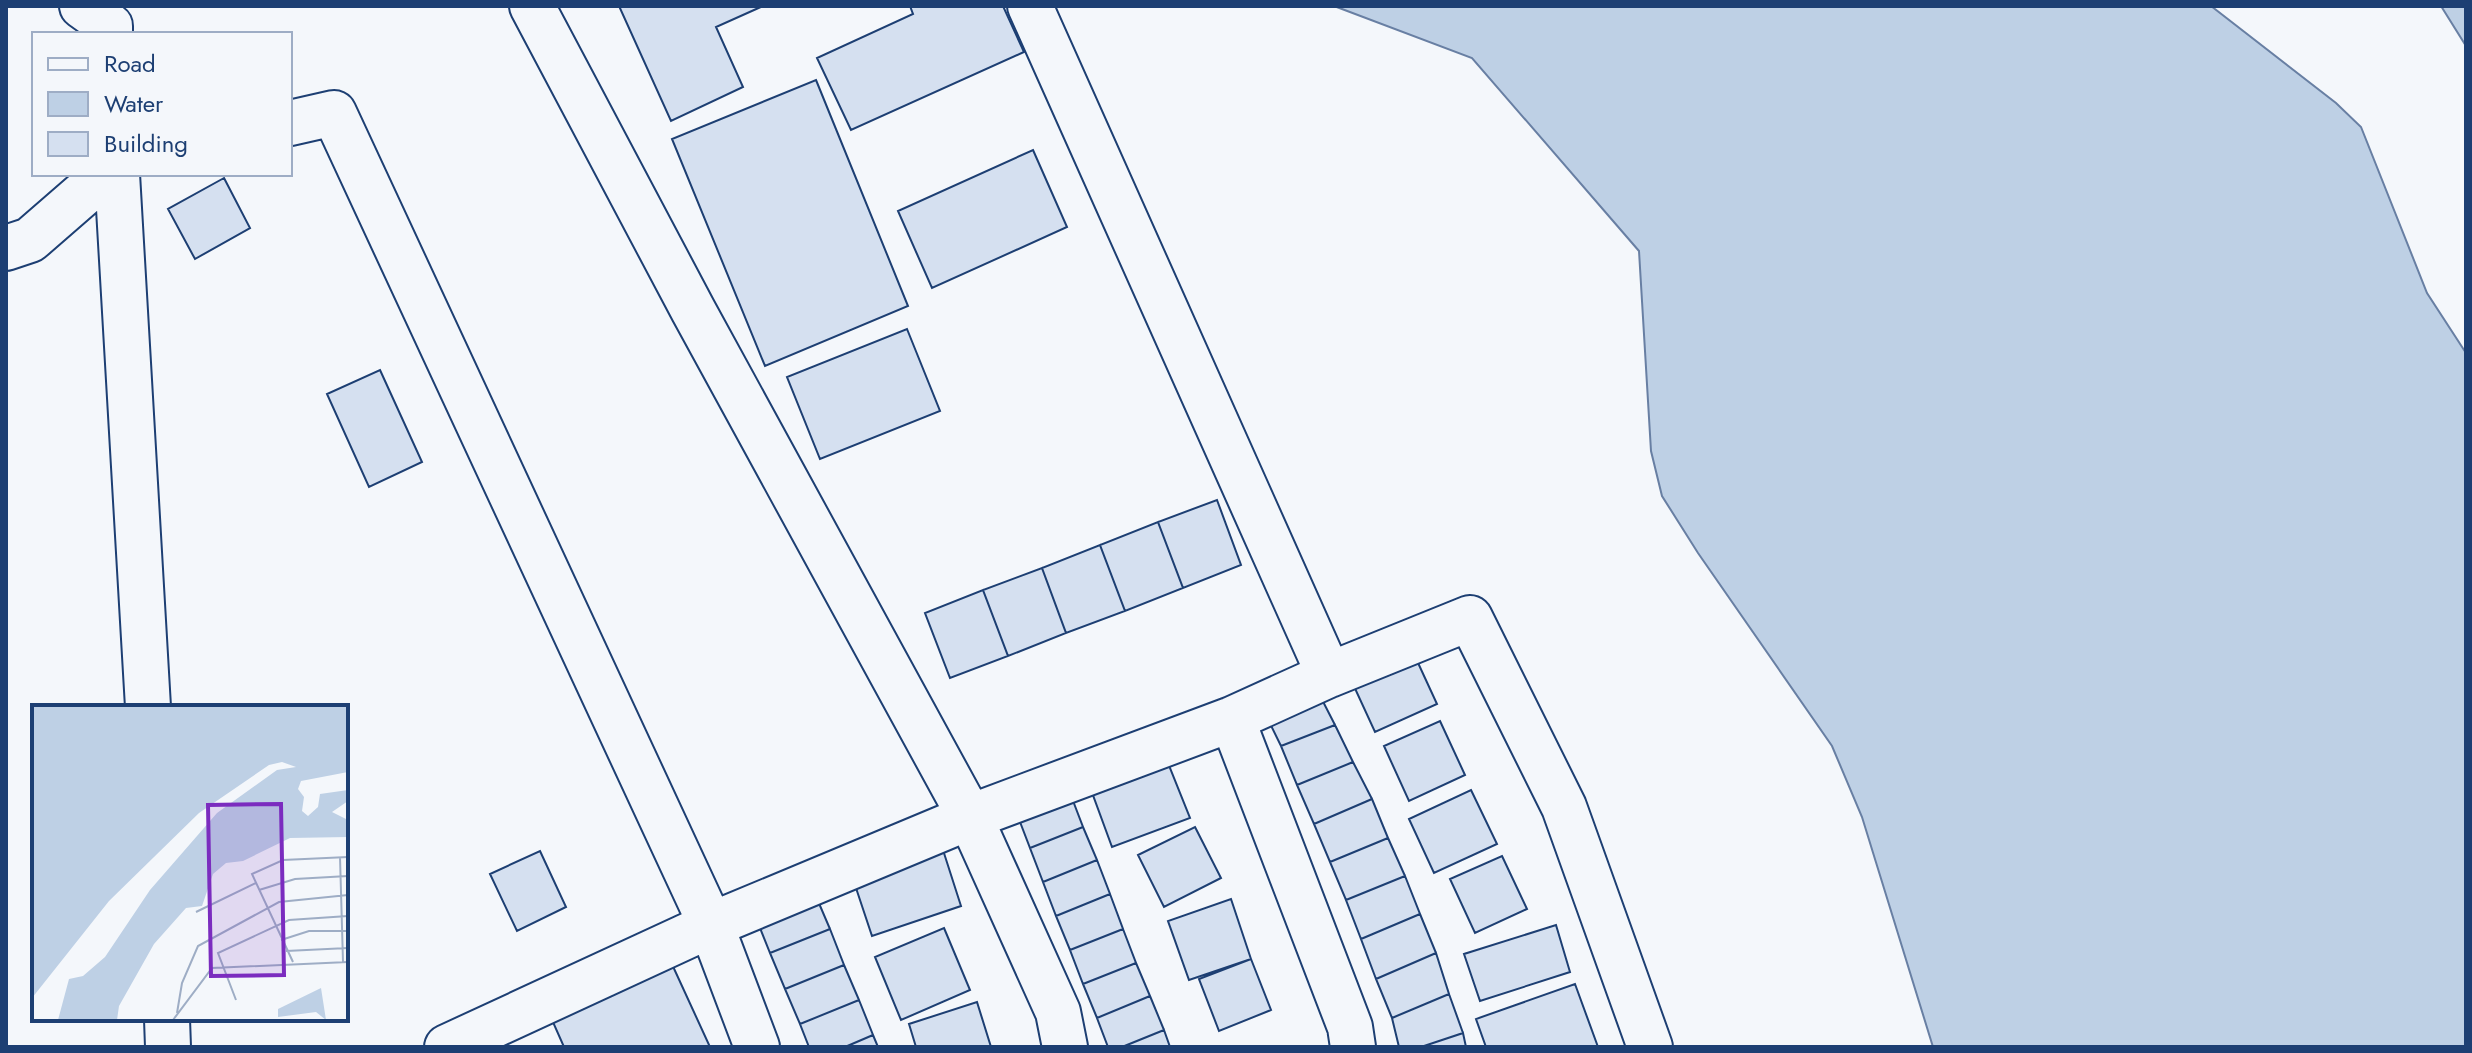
<svg xmlns="http://www.w3.org/2000/svg" width="2472" height="1053" viewBox="0 0 2472 1053" font-family="Jost,sans-serif">
	<style>
		.water { fill: #bed0e5; stroke: #687fa3; stroke-width: 2 }
		.building { fill: #d5e0f0; stroke: #1d3f73; stroke-width: 2 }
		.lines { fill: none; stroke-linecap: round; stroke-linejoin: round }
		.minor-casing { stroke: #1d3f73; stroke-width: 48 }
		.minor { stroke: #f4f7fb; stroke-width: 44 }
		.inset-road { fill: none; stroke: #9eadc5; stroke-width: 2 }
		.view { fill: #7b2cbf; fill-opacity: 0.15; stroke: #7b2cbf; stroke-width: 4 }
		.inset-edge { fill: none; stroke: #1d3f73; stroke-width: 4 }
	</style>
	<rect width="100%" height="100%" fill="#f4f7fb"/>
	<path class="water" d="M1334,6H2211L2336,103L2361,127L2427,293L2466,353V1047H1933L1862,817L1832,746L1698,553L1662,496L1651,451L1639,251L1472,58Z
		M2441,6H2466V46Z"/>
	<path class="building" d="M619,6H763L716,27L743,87L671,121Z
		M910,6H1003L1024,52L851,130L817,58L913,14Z
		M816,80L908,306L765,366L672,139Z
		M1033,150L1067,227L932,288L898,211Z
		M224,178L250,228L195,259L168,209Z
		M907,329L940,411L820,459L787,377Z
		M380,370L422,462L369,487L327,394Z
		M1217,500L1241,565L1183,588L1158,522Z
		M1158,522L1183,588L1125,611L1100,545Z
		M1100,545L1125,611L1066,633L1042,568Z
		M1042,568L1066,633L1008,656L983,590Z
		M983,590L1008,656L950,678L925,613Z
		M1413,652L1437,704L1375,732L1352,682Z
		M1313,682L1335,725L1281,746L1260,703Z
		M1440,721L1465,775L1409,801L1384,746Z
		M1335,725L1353,762L1297,785L1281,746Z
		M1166,758L1190,818L1112,847L1090,787Z
		M1353,762L1372,799L1314,824L1297,785Z
		M1471,790L1497,844L1434,873L1409,819Z
		M1070,793L1083,827L1030,848L1017,814Z
		M1372,799L1388,838L1330,862L1314,824Z
		M1083,827L1097,860L1043,882L1030,848Z
		M1195,827L1221,878L1164,907L1138,855Z
		M1388,838L1405,876L1346,900L1330,862Z
		M943,850L961,906L872,936L853,879Z
		M540,851L566,907L517,931L490,874Z
		M1502,856L1527,909L1475,933L1450,879Z
		M1097,860L1110,894L1056,916L1043,882Z
		M1405,876L1420,914L1361,939L1346,900Z
		M815,894L830,929L770,953L756,918Z
		M1110,894L1123,929L1070,950L1056,916Z
		M1231,899L1251,959L1189,980L1168,921Z
		M1420,914L1436,953L1376,979L1361,939Z
		M1556,925L1570,972L1480,1001L1464,954Z
		M944,928L970,990L901,1020L875,957Z
		M830,929L844,965L785,989L770,953Z
		M1123,929L1136,963L1083,984L1070,950Z
		M665,949L710,1047H564L545,1004Z
		M1436,953L1449,994L1392,1018L1376,979Z
		M1251,959L1271,1010L1219,1031L1199,979Z
		M1136,963L1150,996L1097,1018L1083,984Z
		M844,965L859,1000L800,1024L785,989Z
		M1575,984L1598,1047H1486L1476,1019Z
		M1449,994L1463,1033L1421,1047H1399L1392,1018Z
		M1150,996L1164,1030L1122,1047H1108L1097,1018Z
		M859,1000L873,1035L845,1047H809L800,1024Z
		M977,1002L991,1047H916L909,1024Z
		M1164,1030L1170,1047H1122Z
		M1463,1033L1466,1047H1421Z
		M873,1035L878,1047H845Z"/>
	<g class="lines">
		<defs>
			<path id="minor" d="M82,6L110,26V34
				M532,6L693,310L970,817L1058,1012L1065,1047
				M1030,6L1329,675
				M290,123L334,113L711,925L757,1047
				M117,174L148,707
				M6,248L30,240L106,174
				M1232,719L1350,1027L1353,1047
				M167,1019L168,1047
				M447,1047L711,925L970,817L1232,719L1329,675L1470,618L1564,807L1650,1047"/>
		</defs>
		<use href="#minor" class="minor-casing"/>
		<use href="#minor" class="minor"/>
	</g>
	<g transform="translate(32 705)">
		<rect width="316" height="316" fill="#f4f7fb"/>
		<path d="M0,1H316V67L269,76L266,84L272,92L270,106L276,111L286,102L288,89L316,85V96L300,107L316,115V132L258,133L211,156L194,158L181,169L170,201L154,203L122,239L87,301L85,315H26L37,274L51,271L73,252L118,185L185,108L245,65L264,62L250,57L237,60L167,108L77,196L0,293ZM289,283L294,315L284,307L246,312V304Z" fill="#bed0e5"/>
		<path class="inset-road" d="M308,152L311,257M227,185L263,174L316,171M164,207L224,178M249,235L277,226H316M254,246L316,243M261,257L220,169L251,155L316,152M204,295L186,248L257,215L316,211M145,308L150,278L166,241L247,197L316,190M141,315L180,263L316,257"/>
		<path class="view" d="M249,99L252,270L179,271L176,100Z"/>
		<rect width="316" height="316" class="inset-edge"/>
	</g>
	<rect width="2472" height="1053" fill="none" stroke="#1d3f73" stroke-width="16"/>
	<rect x="32" y="32" width="260" height="144" fill="#f4f7fb" stroke="#9eadc5" stroke-width="2"/>
	<rect x="48" y="58" width="40" height="12" fill="#f4f7fb" stroke="#9eadc5" stroke-width="2"/>
	<text x="104" y="72" font-size="24" fill="#1d3f73">Road</text>
	<rect x="48" y="92" width="40" height="24" fill="#bed0e5" stroke="#9eadc5" stroke-width="2"/>
	<text x="104" y="112" font-size="24" fill="#1d3f73">Water</text>
	<rect x="48" y="132" width="40" height="24" fill="#d5e0f0" stroke="#9eadc5" stroke-width="2"/>
	<text x="104" y="152" font-size="24" fill="#1d3f73">Building</text>
</svg>
